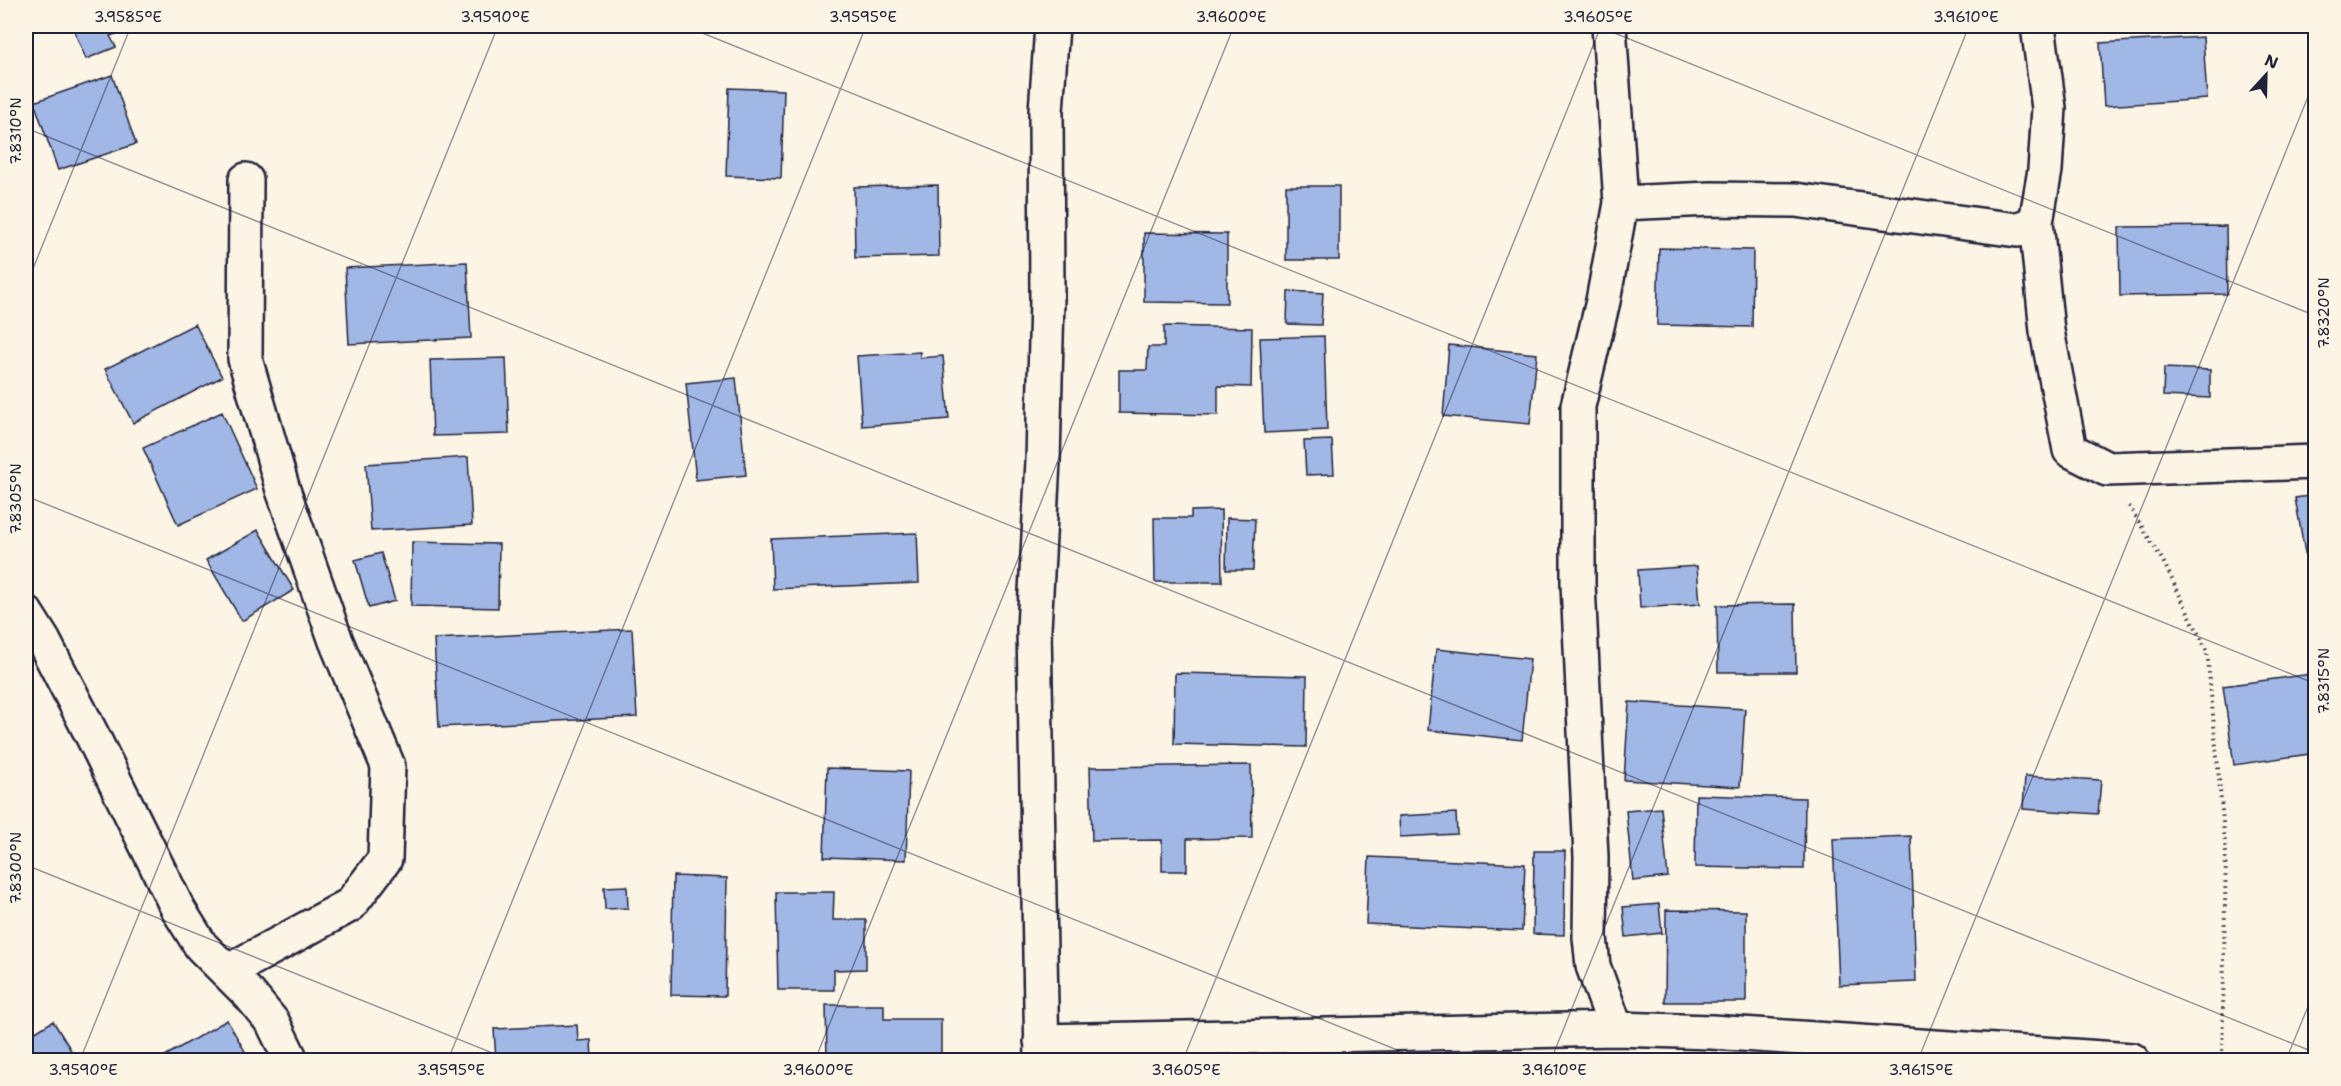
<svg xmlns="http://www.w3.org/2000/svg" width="2341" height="1086" viewBox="0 0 2341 1086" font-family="'Shantell Sans',sans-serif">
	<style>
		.building { fill: #a1b7e5; stroke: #22223b; stroke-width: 1.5 }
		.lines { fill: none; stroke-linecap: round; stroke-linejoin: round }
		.minor-casing { stroke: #22223b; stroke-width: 38 }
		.path { stroke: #22223b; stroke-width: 4; stroke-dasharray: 1.5 4.5; stroke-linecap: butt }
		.minor { stroke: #fcf5e5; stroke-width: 33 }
		.ticks { fill: none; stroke: #22223b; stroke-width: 1.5; stroke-opacity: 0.45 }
		.neatline { fill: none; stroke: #22223b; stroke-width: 2 }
		.ticks-label { font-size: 15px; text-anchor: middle; fill: #22223b }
	</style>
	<rect width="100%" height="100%" fill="#fcf5e5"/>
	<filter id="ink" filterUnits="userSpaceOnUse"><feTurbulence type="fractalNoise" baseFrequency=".0167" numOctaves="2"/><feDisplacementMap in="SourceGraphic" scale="12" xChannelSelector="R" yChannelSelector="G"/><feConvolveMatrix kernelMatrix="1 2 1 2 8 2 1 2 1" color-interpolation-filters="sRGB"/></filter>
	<g filter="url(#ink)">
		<path class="building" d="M72,26H116L119,33L110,36L116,47L86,59Z
			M1888,26H1980V30Z
			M2203,37L2207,99L2104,106L2100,43Z
			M112,75L136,144L58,170L34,102Z
			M729,88L784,90L781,178L726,176Z
			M938,185L939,256L855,258L854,187Z
			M1286,186H1339V260H1286Z
			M2226,226L2227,294L2120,296L2119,227Z
			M1144,233L1227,234V303L1144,302Z
			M1659,248L1753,250L1752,327L1657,325Z
			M467,262L471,338L349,344L345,268Z
			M1288,291L1323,293L1321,325L1287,324Z
			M195,324L222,377L133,423L105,369Z
			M1164,326L1252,328L1251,387L1218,386V415L1119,413V370H1147L1148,347H1164Z
			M1324,336L1327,430L1264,433L1260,338Z
			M1449,345L1537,354L1530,424L1443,416Z
			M920,352V358L943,356L949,419L862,426L857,356Z
			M506,358L509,434L433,436L430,360Z
			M2164,368L2210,370V398L2163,396Z
			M736,378L746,475L696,480L686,383Z
			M222,412L257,489L178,525L143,448Z
			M1332,440L1334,474L1306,475L1304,441Z
			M468,457L472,525L371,531L366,464Z
			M2316,495V563L2307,564L2295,498Z
			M1221,510L1222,582H1155L1154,518H1191V511Z
			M1227,518L1255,519L1253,570H1226Z
			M258,530L294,590L242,621L206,560Z
			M917,533L919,583L773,589L771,539Z
			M412,542L499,544L498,608L411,606Z
			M381,553L395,601L369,608L355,560Z
			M1697,566L1700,604L1640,608L1638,570Z
			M1795,604L1796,672H1718L1717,605Z
			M632,629L637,717L439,727L434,639Z
			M1436,649L1530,659L1522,740L1428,730Z
			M1175,673L1307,676L1306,747L1174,744Z
			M2311,674L2316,707V753L2234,765L2223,686Z
			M1629,702L1745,709L1740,787L1624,780Z
			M1251,765L1252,838L1187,839V871H1162V840L1092,841L1090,767Z
			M827,768L909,771L906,860L824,857Z
			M2025,776L2101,780L2098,814L2023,809Z
			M1696,795L1805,798L1804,869L1695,867Z
			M1661,808L1668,877L1633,881L1626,811Z
			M1456,813L1457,834L1400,837L1399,816Z
			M1911,836L1916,982L1839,985L1833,839Z
			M1534,851H1565L1564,935L1533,934Z
			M1369,857L1525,864L1522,931L1366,924Z
			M673,876L727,878L725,996L671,995Z
			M627,886L628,908L605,909L604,887Z
			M776,892H834L833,920H866V969L834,970V990H778Z
			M1659,904L1662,933L1626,937L1623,907Z
			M1666,910L1746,911V1002H1665Z
			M826,1005H884V1019H941V1060H827Z
			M227,1020L250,1060H158Z
			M53,1021L77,1060H26V1038Z
			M577,1025L578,1041L591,1040L592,1060H496L494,1029Z"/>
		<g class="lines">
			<defs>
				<path id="minor" d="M1609,26L1621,203L1603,301L1578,406V584L1591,857L1590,937L1593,966L1616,1029
					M1621,203L1711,199L1795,200L2017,230L2036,222L2045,170L2049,108L2038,26
					M2036,222L2047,331L2070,450L2107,469L2316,462
					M26,613L43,640L92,735L178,909L201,946L250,995L273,1023L291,1060
					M227,972L350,905L385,859L388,766L336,641L283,490L245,359L246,180
					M1041,1041L1616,1029L1711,1032L2132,1060
					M1042,1060L1034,629L1043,461L1047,299L1046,111L1052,26"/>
			</defs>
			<use href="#minor" class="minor-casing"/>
			<path class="path" d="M2129,506L2163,561L2207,651L2226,854L2222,1060"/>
			<use href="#minor" class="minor"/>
		</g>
	</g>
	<path class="ticks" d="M685,26L2316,684M1597,26L2316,316M26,128L2316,1053M26,286L131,26M26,496L1422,1060M26,865L510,1060M80,1060L498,26M448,1060L866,26M815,1060L1234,26M1183,1060L1601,26M1551,1060L1969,26M1918,1060L2316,77M2286,1060L2316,987"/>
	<rect width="2341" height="1086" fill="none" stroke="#fcf5e5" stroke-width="66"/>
	<g transform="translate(2266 75) rotate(22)" stroke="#fcf5e5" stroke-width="4.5" paint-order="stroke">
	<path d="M0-4.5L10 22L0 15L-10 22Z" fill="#22223b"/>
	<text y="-9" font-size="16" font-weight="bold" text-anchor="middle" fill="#22223b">N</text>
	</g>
	<rect x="33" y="33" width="2275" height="1020" class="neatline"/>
	<g class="ticks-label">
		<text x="128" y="22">3.9585°E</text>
		<text x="495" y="22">3.9590°E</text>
		<text x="863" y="22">3.9595°E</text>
		<text x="1231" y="22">3.9600°E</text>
		<text x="1598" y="22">3.9605°E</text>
		<text x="1966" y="22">3.9610°E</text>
		<text transform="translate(16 131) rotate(-90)" y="5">7.8310°N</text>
		<text transform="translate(2324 313) rotate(-90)" y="5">7.8320°N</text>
		<text transform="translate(16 499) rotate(-90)" y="5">7.8305°N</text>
		<text transform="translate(2324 681) rotate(-90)" y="5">7.8315°N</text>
		<text transform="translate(16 868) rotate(-90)" y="5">7.8300°N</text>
		<text x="83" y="1075">3.9590°E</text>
		<text x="451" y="1075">3.9595°E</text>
		<text x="818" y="1075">3.9600°E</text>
		<text x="1186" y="1075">3.9605°E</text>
		<text x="1554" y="1075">3.9610°E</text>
		<text x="1921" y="1075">3.9615°E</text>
	</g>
</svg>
